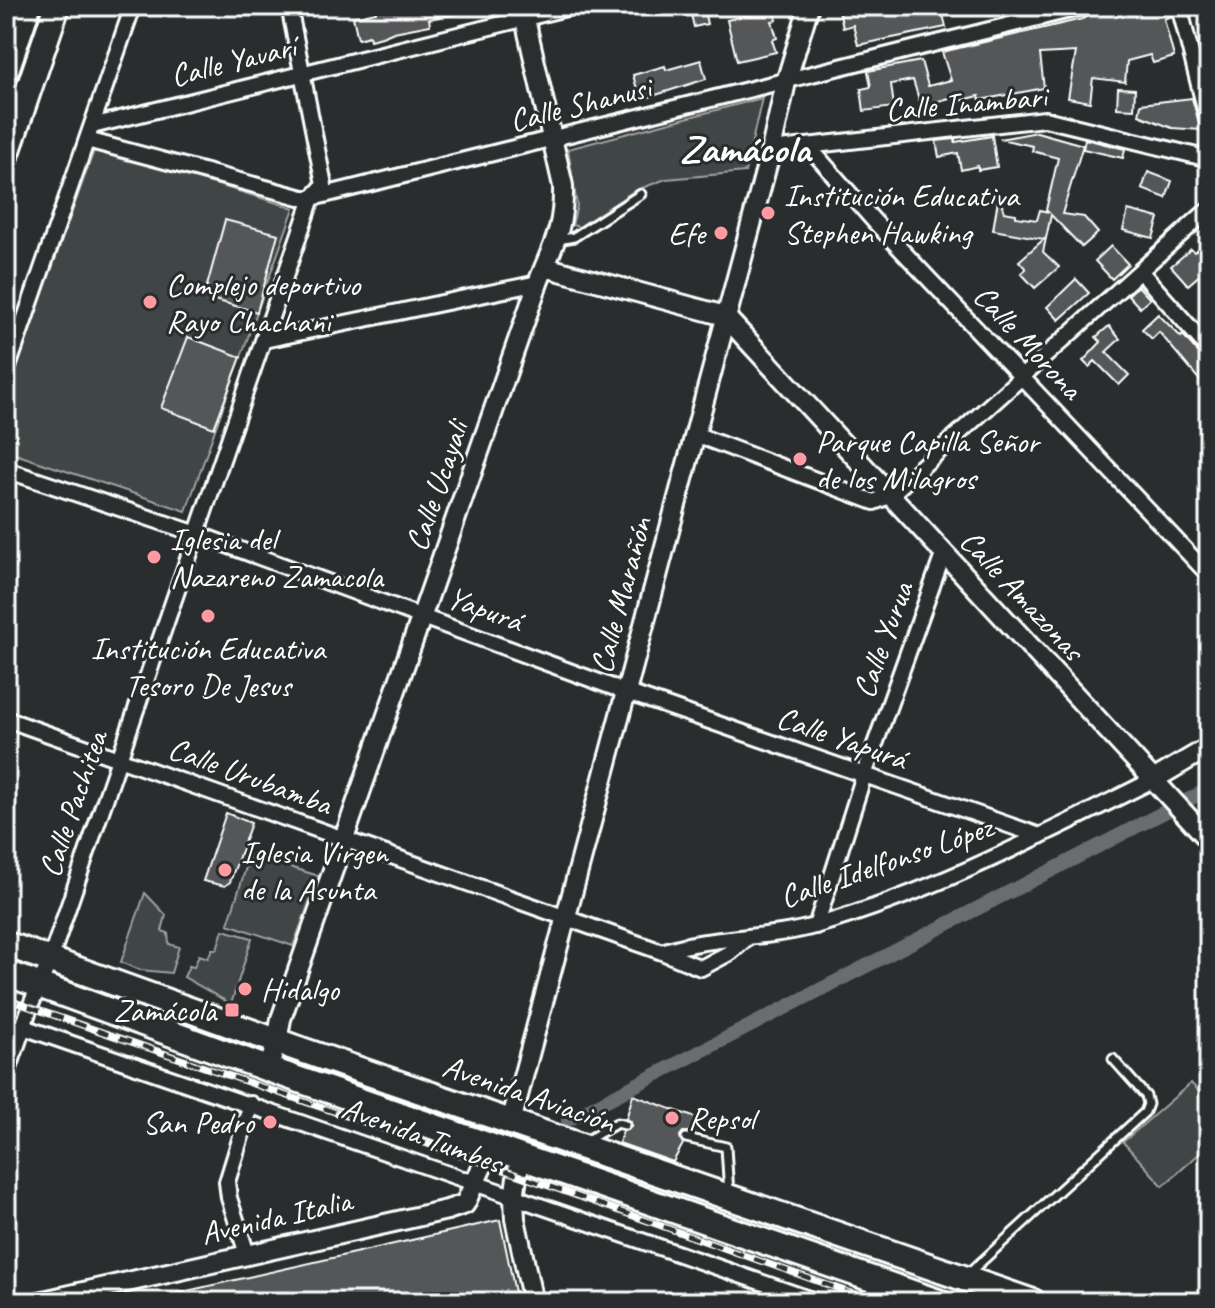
<svg xmlns="http://www.w3.org/2000/svg" width="1215" height="1308" viewBox="0 0 1215 1308" font-family="Caveat,sans-serif">
	<style>
		.green { fill: #414445; stroke: #a0a2a2; stroke-width: 2 }
		.lines { fill: none; stroke-linecap: round; stroke-linejoin: round }
		.canal { stroke: #6a6c6d; stroke-width: 14 }
		.building { fill: #555758; stroke: #fff; stroke-width: 2 }
		.service-casing { stroke: #fff; stroke-width: 13 }
		.minor-casing { stroke: #fff; stroke-width: 20 }
		.tertiary-casing { stroke: #fff; stroke-width: 24 }
		.primary-casing { stroke: #fff; stroke-width: 30 }
		.service { stroke: #2a2d2e; stroke-width: 7 }
		.minor { stroke: #2a2d2e; stroke-width: 14 }
		.tertiary { stroke: #2a2d2e; stroke-width: 18 }
		.primary { stroke: #2a2d2e; stroke-width: 24 }
		.rail-casing { stroke: #fff; stroke-width: 7 }
		.rail { stroke: #2a2d2e; stroke-width: 4; stroke-dasharray: 12; stroke-linecap: butt }
		.poi-dot { fill: #ff9aa2; stroke: #2a2d2e; stroke-width: 3 }
		.labels { text-anchor: middle; dominant-baseline: central; stroke-width: 6; stroke-linejoin: round; paint-order: stroke }
		.street-label { font-size: 32px; fill: #fff; stroke: #2a2d2e }
		.poi-label { font-size: 32px; fill: #fff; stroke: #2a2d2e; text-anchor: start }
		.district-label { font-size: 40px; font-weight: bold; fill: #fff; stroke: #2a2d2e }
	</style>
	<rect width="100%" height="100%" fill="#2a2d2e"/>
	<filter id="ink" filterUnits="userSpaceOnUse"><feTurbulence type="fractalNoise" baseFrequency=".0125" numOctaves="2"/><feDisplacementMap in="SourceGraphic" scale="16" xChannelSelector="R" yChannelSelector="G"/><feConvolveMatrix kernelMatrix="1 2 1 2 8 2 1 2 1" color-interpolation-filters="sRGB"/></filter>
	<g filter="url(#ink)">
		<path class="green" d="M35,6H49L6,132V91Z
			M762,98L745,172L666,179L634,191L579,227L572,225L577,206L568,149Z
			M95,148L294,208L186,511L6,451V396Z
			M250,855L319,876L293,946L228,924Z
			M145,893L166,915L162,931L168,933L169,944L179,947L171,973L140,970L121,962Z
			M223,930L252,938L231,1004L184,977L189,966L194,967L199,955L208,958L212,949H217Z
			M72,975L253,1040L248,1055L66,989Z
			M291,1056L475,1119L471,1131L286,1068Z
			M1191,1083L1209,1102V1145L1163,1186L1123,1142Z
			M544,1142L1006,1302H964L539,1155Z"/>
		<g class="lines">
			<path class="canal" d="M568,1120L1209,789"/>
		</g>
		<path class="building" d="M375,6H468V12L429,19L430,25L394,32L382,37L370,40L369,36L358,39L353,17L376,12Z
			M689,6H703L707,24L694,27Z
			M838,6H941L946,27L858,45L853,25L843,28Z
			M1111,6H1169L1171,16L1164,19L1174,57L1153,63L1150,55L1127,61L1125,82L1093,78L1090,102L1068,98L1076,52L1040,54L1044,88L980,100L979,96L955,102L953,97L921,106L913,80L891,84L894,107L864,111L861,89L871,87L868,71L921,61L928,86L951,80L942,52L1082,19Z
			M774,9L777,20L772,21L777,38L772,40L776,52L737,61L727,20Z
			M701,60L706,79L640,100L633,75L665,66L666,70Z
			M1118,88L1135,89L1134,109L1117,108Z
			M1192,98L1201,130L1172,128L1139,115L1141,104Z
			M1037,132L1083,145L1062,214L1084,217L1098,233L1082,247L1051,215L1043,252L1059,267L1035,288L1021,273L1026,269L1019,261L1044,239L993,230L999,194L1004,212L1016,214V217L1037,220L1040,210L1048,212L1046,210L1058,158L1032,151L1033,146L1000,139Z
			M992,136L997,167L978,170V166L961,170L958,153L939,157L936,141L955,139V142Z
			M1085,139L1125,149L1123,158L1083,149Z
			M1148,172L1172,181L1166,198L1142,189Z
			M1128,210L1159,218L1153,238L1123,230Z
			M225,220L278,234L257,312L204,297Z
			M1209,240V267L1188,285L1171,266L1191,249L1194,252Z
			M1111,246L1128,264L1112,279L1095,261Z
			M1076,279L1089,293L1059,320L1047,307Z
			M1138,286L1150,299L1140,308L1128,295Z
			M1158,314L1181,337L1183,335L1209,365V376L1201,382L1159,332L1152,339L1142,329Z
			M1109,326L1120,339L1106,352L1129,375L1119,385L1095,361L1089,367L1083,361L1101,342L1096,337Z
			M188,337L241,357L214,428L161,408Z
			M226,813L251,823L230,882L225,886L203,881Z
			M633,1095L696,1118L689,1132H683L680,1136L683,1144L673,1162L619,1143L623,1131L631,1127V1122L626,1119Z
			M500,1220L517,1302H160V1297Z"/>
		<g class="lines">
			<defs>
				<path id="service" d="M558,240L574,237L641,194
					M686,1138L726,1147L729,1194
					M584,1142L617,1123L625,1125
					M968,1274L1145,1112L1148,1104L1146,1096L1113,1059"/>
				<path id="minor" d="M1179,6L1209,124
					M92,126L574,6
					M87,140L303,198H312L1086,6
					M809,147L874,221L1209,575
					M771,150L1045,119L1209,159
					M1140,271L1209,349
					M264,340L538,283
					M6,373L133,6
					M694,434L874,502L889,496L1209,209
					M6,470L197,534L626,692L1040,836
					M6,719L662,952C712,935 767,940 818,925C936,891 1044,834 1153,780
					M816,926L864,775L943,555
					M662,952L701,968L731,952L747,938
					M6,1021L818,1302
					M6,1077L30,1007L50,960L312,198L324,185L289,6
					M247,1254L229,1198L227,1182L251,1104"/>
				<path id="tertiary" d="M545,267L725,316L1209,840
					M1153,780L1209,747
					M268,1069L277,1042L281,1019L538,283C553,244 564,231 563,186L522,6
					M511,1122L771,150L786,82L809,6
					M520,1157L514,1198L515,1219L533,1302
					M39,1302L447,1210L465,1204L491,1147"/>
				<path id="primary" d="M6,70L28,6
					M6,156L57,6
					M6,944L293,1047L1033,1302
					M6,973L268,1069L938,1302"/>
			</defs>
			<use href="#service" class="service-casing"/>
			<use href="#minor" class="minor-casing"/>
			<use href="#tertiary" class="tertiary-casing"/>
			<use href="#primary" class="primary-casing"/>
			<use href="#service" class="service"/>
			<use href="#minor" class="minor"/>
			<use href="#tertiary" class="tertiary"/>
			<use href="#primary" class="primary"/>
			<defs>
				<path id="rail" d="M6,999L512,1173L876,1302"/>
			</defs>
			<use href="#rail" class="rail-casing"/>
			<use href="#rail" class="rail"/>
		</g>
	</g>
	<g class="poi-dot">
		<circle cx="768" cy="213" r="8"/>
		<circle cx="721" cy="233" r="8"/>
		<circle cx="150" cy="302" r="8"/>
		<circle cx="800" cy="459" r="8"/>
		<circle cx="154" cy="557" r="8"/>
		<circle cx="208" cy="616" r="8"/>
		<circle cx="225" cy="870" r="8"/>
		<circle cx="245" cy="989" r="8"/>
		<rect x="224" y="1002" width="16" height="16" rx="4"/>
		<circle cx="672" cy="1118" r="8"/>
		<circle cx="270" cy="1122" r="8"/>
	</g>
	<g class="labels">
		<g class="street-label">
			<text transform="translate(233 61) rotate(-14)">Calle Yavarí</text>
			<text transform="translate(966 103) rotate(-5)">Calle Inambari</text>
			<text transform="translate(580 104) rotate(-14)">Calle Shanusi</text>
			<text transform="translate(1028 342) rotate(47)">Calle Morona</text>
			<text transform="translate(437 486) rotate(-71)">Calle Ucayali</text>
			<text transform="translate(621 595) rotate(-75)">Calle Marañón</text>
			<text transform="translate(1022 595) rotate(47)">Calle Amazonas</text>
			<text transform="translate(485 609) rotate(20)">Yapurá</text>
			<text transform="translate(883 640) rotate(-70)">Calle Yurua</text>
			<text transform="translate(842 738) rotate(19)">Calle Yapurá</text>
			<text transform="translate(250 776) rotate(20)">Calle Urubamba</text>
			<text transform="translate(73 804) rotate(-71)">Calle Pachitea</text>
			<text transform="translate(886 862) rotate(-19)">Calle Idelfonso López</text>
			<text transform="translate(529 1094) rotate(19)">Avenida Aviación</text>
			<text transform="translate(422 1135) rotate(20)">Avenida Tumbes</text>
			<text transform="translate(276 1217) rotate(-13)">Avenida Italia</text>
		</g>
		<g class="poi-label">
			<text x="784" y="195">Institución Educativa<tspan x="784" dy="37">Stephen Hawking</tspan></text>
			<text x="705" y="233" text-anchor="end">Efe</text>
			<text x="166" y="284">Complejo deportivo<tspan x="166" dy="37">Rayo Chachani</tspan></text>
			<text x="816" y="441">Parque Capilla Señor<tspan x="816" dy="37">de los Milagros</tspan></text>
			<text x="170" y="539">Iglesia del<tspan x="170" dy="37">Nazareno Zamacola</tspan></text>
			<text x="208" y="648" text-anchor="middle">Institución Educativa<tspan x="208" dy="37">Tesoro De Jesus</tspan></text>
			<text x="241" y="852">Iglesia Virgen<tspan x="241" dy="37">de la Asunta</tspan></text>
			<text x="261" y="989">Hidalgo</text>
			<text x="216" y="1010" text-anchor="end">Zamácola</text>
			<text x="688" y="1118">Repsol</text>
			<text x="254" y="1122" text-anchor="end">San Pedro</text>
		</g>
		<g class="district-label">
			<text x="745" y="149">Zamácola</text>
		</g>
	</g>
	<rect width="1215" height="1308" fill="none" stroke="#2a2d2e" stroke-width="32"/>
	<rect x="16" y="16" width="1183" height="1276" fill="none" stroke="#fff" stroke-width="3" filter="url(#ink)"/>
</svg>
